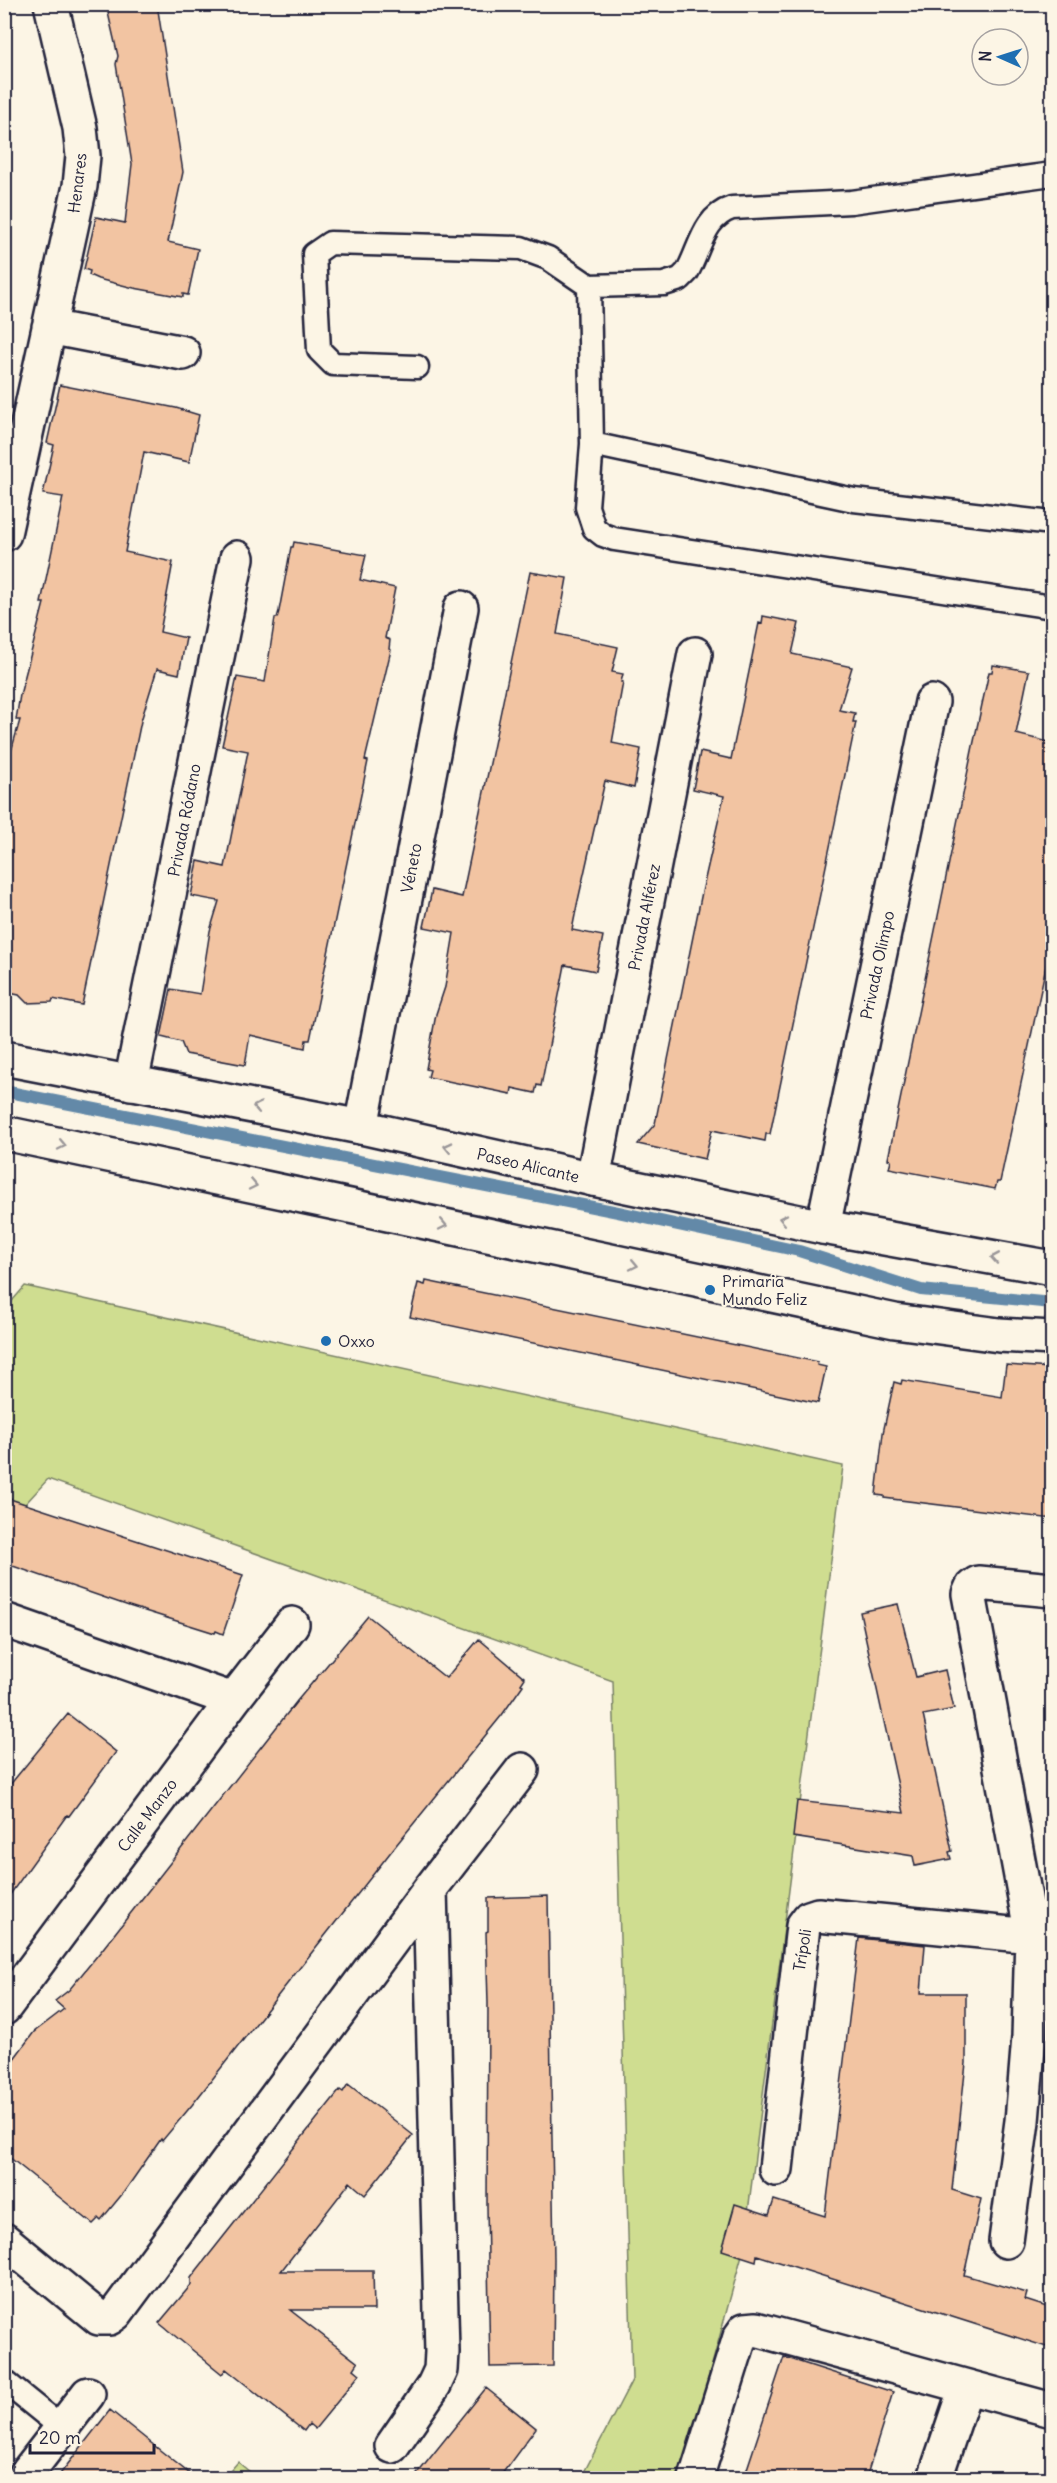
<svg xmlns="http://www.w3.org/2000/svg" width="1057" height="2483" viewBox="0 0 1057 2483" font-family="Delius,sans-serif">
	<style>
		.green { fill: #cfdd90; stroke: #788066; stroke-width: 1.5 }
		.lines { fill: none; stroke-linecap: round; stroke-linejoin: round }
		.stream { stroke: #6389a8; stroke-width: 12 }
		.building { fill: #f2c4a2; stroke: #22223b; stroke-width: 1.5 }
		.lane-casing { stroke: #22223b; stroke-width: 27 }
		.street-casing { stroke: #22223b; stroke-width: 38 }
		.secondary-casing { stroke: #22223b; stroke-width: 38 }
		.lane { stroke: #fcf5e5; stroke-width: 22 }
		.street { stroke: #fcf5e5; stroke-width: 33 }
		.secondary { stroke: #fcf5e5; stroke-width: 33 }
		.oneway { stroke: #9a9698 }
		.poi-dot { fill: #1f6fb2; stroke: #fcf5e5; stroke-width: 2 }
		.labels { text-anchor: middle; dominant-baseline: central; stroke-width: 4.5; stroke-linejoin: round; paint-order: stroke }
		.street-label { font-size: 16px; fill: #22223b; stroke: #fcf5e5 }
		.poi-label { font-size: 16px; fill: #22223b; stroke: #fcf5e5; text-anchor: start }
	</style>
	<rect width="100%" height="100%" fill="#fcf5e5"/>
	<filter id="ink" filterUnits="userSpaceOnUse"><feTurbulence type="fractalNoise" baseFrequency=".0167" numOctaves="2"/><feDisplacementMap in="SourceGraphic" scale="12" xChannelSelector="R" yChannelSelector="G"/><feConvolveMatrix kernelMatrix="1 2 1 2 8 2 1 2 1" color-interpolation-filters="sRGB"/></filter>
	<g filter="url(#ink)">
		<path class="green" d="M25,1286L843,1466L743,2251L681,2478H581L632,2380L613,1681L48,1479L5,1526V1309Z
			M238,2462L257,2478H224Z"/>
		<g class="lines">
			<path class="stream" d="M4,1091L618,1212L799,1251L921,1290L1052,1303"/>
		</g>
		<path class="building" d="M106,4H157L183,172L168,242L198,249L188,295L183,294V297L134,288L98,279L89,275L90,271L84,269L96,217L125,223L132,164L116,64L118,56Z
			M60,385L176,408L199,415L189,462L144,452L125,552L173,562L160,632L186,638L179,674L157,669L141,721L82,1005L53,999L52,1002L27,1003L19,995L4,992V785L10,755L20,720H16L20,695L44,603H41L63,497L43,494L54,445L47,443Z
			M294,542L366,555L360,580L395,588L385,638L390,640L389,649L391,650L365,760L368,761L310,1040H306L305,1048L250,1035L245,1065L186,1054L181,1042L161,1037L171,989L200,994L210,931L219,901L191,896L198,861L225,867L248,751L222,746L237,677L265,682L275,618H277L279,611L291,547H293Z
			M530,572L567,578L557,634L618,647L612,672L623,674L621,682H623L612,743L641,749L634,788L605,781L577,905L572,930L603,936L596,971L565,965L541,1086L537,1085L535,1093L512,1088L511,1094L428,1077L430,1070L426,1069L436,1014L445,987L454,933L424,927L432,890L462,897Z
			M763,616L799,623L792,654L852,667L839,710L855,713L853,722H856L770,1134H766L765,1141L712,1130L705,1159L638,1144L655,1124L702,892L724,796L693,789L700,752L731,759L759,623L762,624Z
			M993,665L1029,671L1016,734L1053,743V933L1000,1182H997L995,1189L889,1168L891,1160L888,1159L973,746L989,672H992Z
			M426,1281L818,1362L817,1365L826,1367L818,1403L410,1317L418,1283L425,1285Z
			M1006,1365L1051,1368L1053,1519L884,1498V1496L876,1495L883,1433L894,1382L901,1384L902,1380L1002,1397Z
			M4,1497L243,1575L223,1634L216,1631L215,1633L129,1606L4,1563Z
			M898,1604L916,1677L945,1670L954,1709L923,1715L952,1851L949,1852L951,1859L915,1866L913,1856L793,1837L797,1801L904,1813L860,1612Z
			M368,1616L446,1678L479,1639L525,1678L521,1684L523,1685L502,1715L397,1844L192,2105L162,2141L161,2139L124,2192L101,2220L99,2218L93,2224L4,2153V2084L13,2073L7,2068L34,2032L64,2009L55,2001L69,1990L101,1951L297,1701Z
			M68,1714L116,1752L69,1816L67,1815L4,1903V1792Z
			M548,1896L554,2259L553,2366L490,2367L487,2206L488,2003L486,1932L488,1931V1898Z
			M859,1938L925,1945L921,1993H966V2063L952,2190L981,2199L964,2275L1027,2293L1025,2300L1053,2309V2349L757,2255L756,2261L722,2250L735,2204L769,2215L774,2200L825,2216Z
			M348,2084L413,2135L365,2195L350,2182L281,2271H373L374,2310H290L358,2363L354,2369L360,2374L315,2429L309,2424L304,2431L226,2369L222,2374L159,2323L191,2285V2278L197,2270L300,2140L340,2090L343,2092Z
			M784,2357L893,2392L866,2478H744Z
			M486,2388L536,2428L499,2478H414Z
			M110,2410L161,2451L195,2478H57Z"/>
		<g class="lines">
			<defs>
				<path id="lane" d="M589,286L592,444L587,507L594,528L603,535L614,539L1052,607
					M417,367L333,364L319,350L314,254L330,243L521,248L548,258L589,286L664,284L680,279L687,272C700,250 703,217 732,208L851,202L1052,174
					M592,444L854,500L1052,523
					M4,2381L62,2428"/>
				<path id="street" d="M49,327L183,353
					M4,534L80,186L83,156L80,128L51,4
					M131,1083L237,558
					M361,1127L461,608
					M593,1179L695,654
					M823,1227L932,702
					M4,1620L233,1700
					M4,2008L233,1700L292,1624
					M776,2169L803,1926L809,1918L818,1915L1032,1936
					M4,2240L99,2318H109L116,2313L430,1889L522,1770
					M1006,2241L1022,2121L1029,2037L1032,1936L969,1594L972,1587L978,1583L1052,1590
					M392,2446L434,2385L441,2370L442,2352L430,1889
					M23,2478L88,2394
					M696,2478L740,2337L745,2330L756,2329L1052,2410
					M935,2478L966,2387"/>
				<path id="secondary" d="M4,1058L361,1127L593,1179L823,1227L1052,1268
					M4,1133L895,1321L999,1335L1052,1338"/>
			</defs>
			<use href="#lane" class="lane-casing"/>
			<use href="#street" class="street-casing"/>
			<use href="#secondary" class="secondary-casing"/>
			<use href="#lane" class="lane"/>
			<use href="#street" class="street"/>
			<use href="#secondary" class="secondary"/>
		</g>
		<defs><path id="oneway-chevron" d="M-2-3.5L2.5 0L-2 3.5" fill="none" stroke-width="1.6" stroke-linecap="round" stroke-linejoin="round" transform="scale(1.5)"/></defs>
		<g class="oneway">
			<use href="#oneway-chevron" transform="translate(257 1107) rotate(-169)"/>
			<use href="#oneway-chevron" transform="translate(62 1145) rotate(12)"/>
			<use href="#oneway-chevron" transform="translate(448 1147) rotate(-167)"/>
			<use href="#oneway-chevron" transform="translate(253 1185) rotate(12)"/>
			<use href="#oneway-chevron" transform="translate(783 1219) rotate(-168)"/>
			<use href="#oneway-chevron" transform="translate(443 1225) rotate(12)"/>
			<use href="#oneway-chevron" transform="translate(995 1258) rotate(-170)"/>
			<use href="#oneway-chevron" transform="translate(634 1265) rotate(12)"/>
		</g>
	</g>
	<g class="poi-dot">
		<circle cx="710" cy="1290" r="6"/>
		<circle cx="326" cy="1341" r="6"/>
	</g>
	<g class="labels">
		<g class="street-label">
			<text transform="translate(77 183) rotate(-83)">Henares</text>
			<text transform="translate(184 820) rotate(-79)">Privada Ródano</text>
			<text transform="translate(411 868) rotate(-79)">Véneto</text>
			<text transform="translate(644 917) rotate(-79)">Privada Alférez</text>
			<text transform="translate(877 965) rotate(-78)">Privada Olimpo</text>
			<text transform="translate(528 1165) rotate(13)">Paseo Alicante</text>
			<text transform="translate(147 1815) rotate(-53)">Calle Manzo</text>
			<text transform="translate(802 1950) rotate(-81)">Trípoli</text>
		</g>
		<g class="poi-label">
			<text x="722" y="1281">Primaria<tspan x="722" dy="18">Mundo Feliz</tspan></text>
			<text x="338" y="1341">Oxxo</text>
		</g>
	</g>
	<rect width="1057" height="2483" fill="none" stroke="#fcf5e5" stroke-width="24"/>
	<rect x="12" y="12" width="1033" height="2459" fill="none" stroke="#22223b" stroke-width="2" filter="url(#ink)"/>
	<g transform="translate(1000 57) rotate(273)"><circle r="28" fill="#fcf5e5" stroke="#a5a1a1" stroke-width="1.5"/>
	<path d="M0-4.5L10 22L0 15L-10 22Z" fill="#1f6fb2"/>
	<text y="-9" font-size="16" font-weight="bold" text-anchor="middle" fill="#22223b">N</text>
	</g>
	<path d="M30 2444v9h124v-9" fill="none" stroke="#22223b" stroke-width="3"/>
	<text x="39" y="2444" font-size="18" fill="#22223b" stroke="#fcf5e5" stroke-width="4.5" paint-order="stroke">20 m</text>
</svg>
